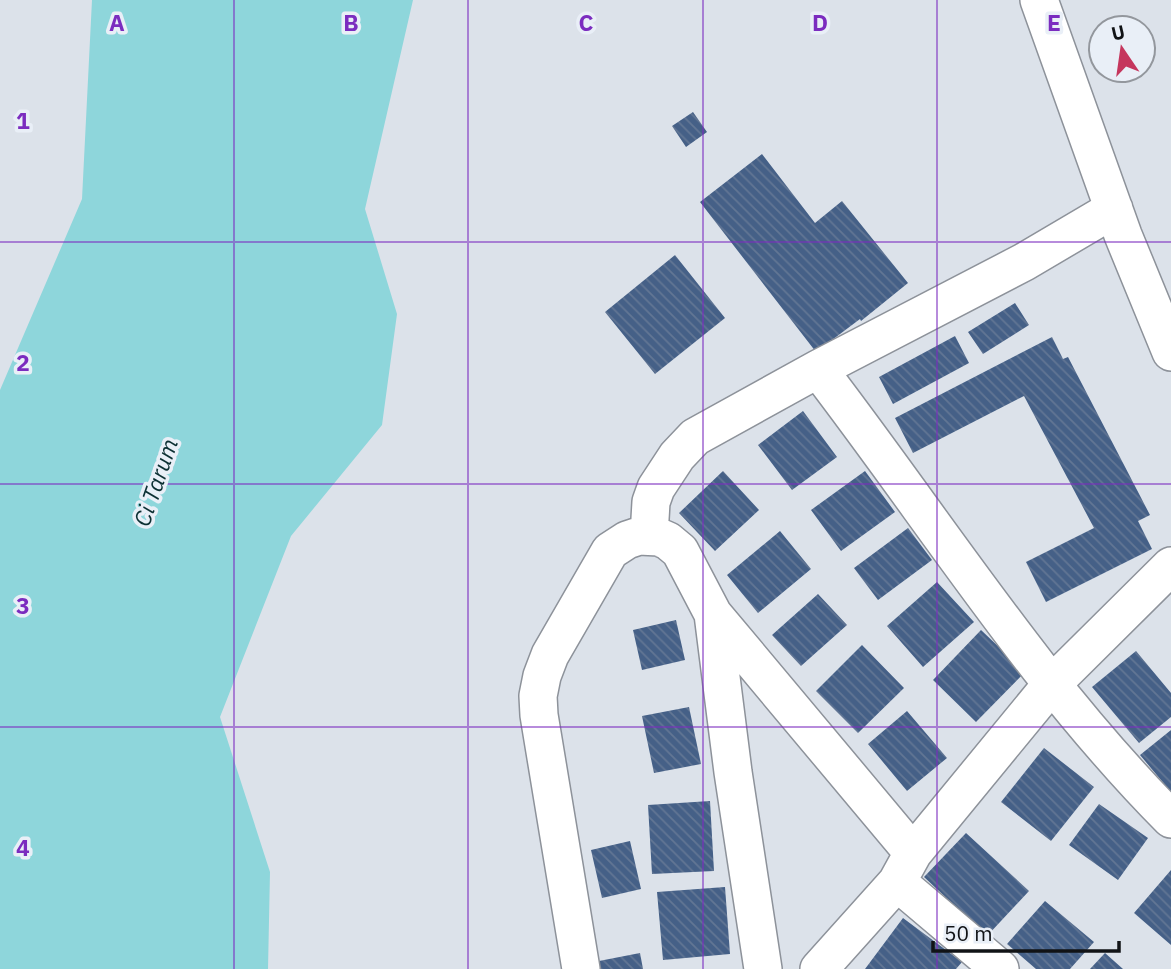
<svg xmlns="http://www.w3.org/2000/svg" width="1171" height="969" viewBox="0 0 1171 969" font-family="'IBM Plex Sans',sans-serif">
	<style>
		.water { fill: #8ed6db }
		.building { fill: url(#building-back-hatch) }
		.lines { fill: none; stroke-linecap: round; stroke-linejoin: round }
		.minor-casing { stroke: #8d929a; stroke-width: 40 }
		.minor { stroke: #fff; stroke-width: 37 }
		.grid { fill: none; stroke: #7b2cbf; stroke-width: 2; stroke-opacity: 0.55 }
		.labels { text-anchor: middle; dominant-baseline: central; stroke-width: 7; stroke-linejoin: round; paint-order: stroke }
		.water-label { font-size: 23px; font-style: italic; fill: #0c3033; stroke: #e9eff7 }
		.grid-label { font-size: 23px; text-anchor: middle; font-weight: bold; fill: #7b2cbf; stroke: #e9eff7; stroke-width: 7; stroke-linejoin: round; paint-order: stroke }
	</style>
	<defs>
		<pattern id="building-back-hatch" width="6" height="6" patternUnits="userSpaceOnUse" patternTransform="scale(1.75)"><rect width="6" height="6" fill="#456087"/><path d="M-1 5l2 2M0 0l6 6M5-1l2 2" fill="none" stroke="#627694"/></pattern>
	</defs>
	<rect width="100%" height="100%" fill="#dce2ea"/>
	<path class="water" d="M92,0H413L365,209L397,314L382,425L291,536L220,717L270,872L268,969H0V390L82,199Z"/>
	<path class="building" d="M693,112L707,132L686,147L672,126Z
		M762,154L815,223L842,201L908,283L861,321L860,319L816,352L700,202Z
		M675,255L725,318L655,374L605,312Z
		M1015,303L1029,325L983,354L968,332Z
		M955,336L969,363L893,404L879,377Z
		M1052,337L1063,359L1068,357L1150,515L1138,521L1152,549L1046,602L1026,562L1094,528L1024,396L913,453L895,418Z
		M803,411L837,457L792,490L758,445Z
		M723,471L759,510L715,551L679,513Z
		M865,471L895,512L841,551L811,510Z
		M908,528L932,560L878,600L854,568Z
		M780,531L811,569L758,613L727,575Z
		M937,582L974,622L923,667L887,626Z
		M818,594L847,625L801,666L772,635Z
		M676,620L685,660L642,670L633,630Z
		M981,630L1025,672L976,722L933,680Z
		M862,645L904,688L858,733L816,691Z
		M1136,651L1171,693V717L1139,743L1092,687Z
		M689,707L701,764L654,773L642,716Z
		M907,711L947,758L907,791L868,744Z
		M1171,730V792L1140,755Z
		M1044,748L1094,787L1051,841L1001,802Z
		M710,801L714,871L652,874L648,805Z
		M1099,804L1148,838L1118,880L1069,845Z
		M966,833L1029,891L987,936L924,877Z
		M630,841L641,889L602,898L591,850Z
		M1171,870V945L1134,913Z
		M725,887L730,954L663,960L657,892Z
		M1045,901L1094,942L1070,969H1036L1007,944Z
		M903,918L962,962L956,969H865Z
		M640,953L643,969H600L599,961Z
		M1105,953L1123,969H1090Z"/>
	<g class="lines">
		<defs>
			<path id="minor" d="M1039,0L1123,235L1171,352
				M818,369C934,520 1036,683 1171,819
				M649,536L651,502L656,488L677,456L695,437L818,369L1024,262L1114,209
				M713,614L913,853
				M897,882L1000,969
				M581,969L539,715L538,696L542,676L550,655L610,551L627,540L639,536L659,537L668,541L680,551L713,614L733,772L763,969
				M819,969L897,882L913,853L1051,685L1171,566"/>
		</defs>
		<use href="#minor" class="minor-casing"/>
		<use href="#minor" class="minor"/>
	</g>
	<path class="grid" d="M234,0V969M468,0V969M703,0V969M937,0V969M0,242H1171M0,484H1171M0,727H1171"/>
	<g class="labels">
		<g class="water-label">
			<text transform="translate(155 482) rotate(-71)">Ci Tarum</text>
		</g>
	</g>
	<g class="grid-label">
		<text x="117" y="31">A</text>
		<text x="351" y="31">B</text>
		<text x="586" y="31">C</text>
		<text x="820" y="31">D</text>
		<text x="1054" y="31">E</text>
		<text x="23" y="129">1</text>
		<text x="23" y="371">2</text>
		<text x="23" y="614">3</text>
		<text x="23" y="856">4</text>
	</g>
	<g transform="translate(1122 49) rotate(347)"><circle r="33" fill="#e9eff7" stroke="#93979d" stroke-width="2"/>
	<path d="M0-5L12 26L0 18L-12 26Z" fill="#c5365d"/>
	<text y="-10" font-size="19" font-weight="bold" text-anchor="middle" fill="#111316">U</text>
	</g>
	<path d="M933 941v10h186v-10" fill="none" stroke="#111316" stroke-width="3.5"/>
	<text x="944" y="941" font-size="21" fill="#111316" stroke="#e9eff7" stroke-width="5" paint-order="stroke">50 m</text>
</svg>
